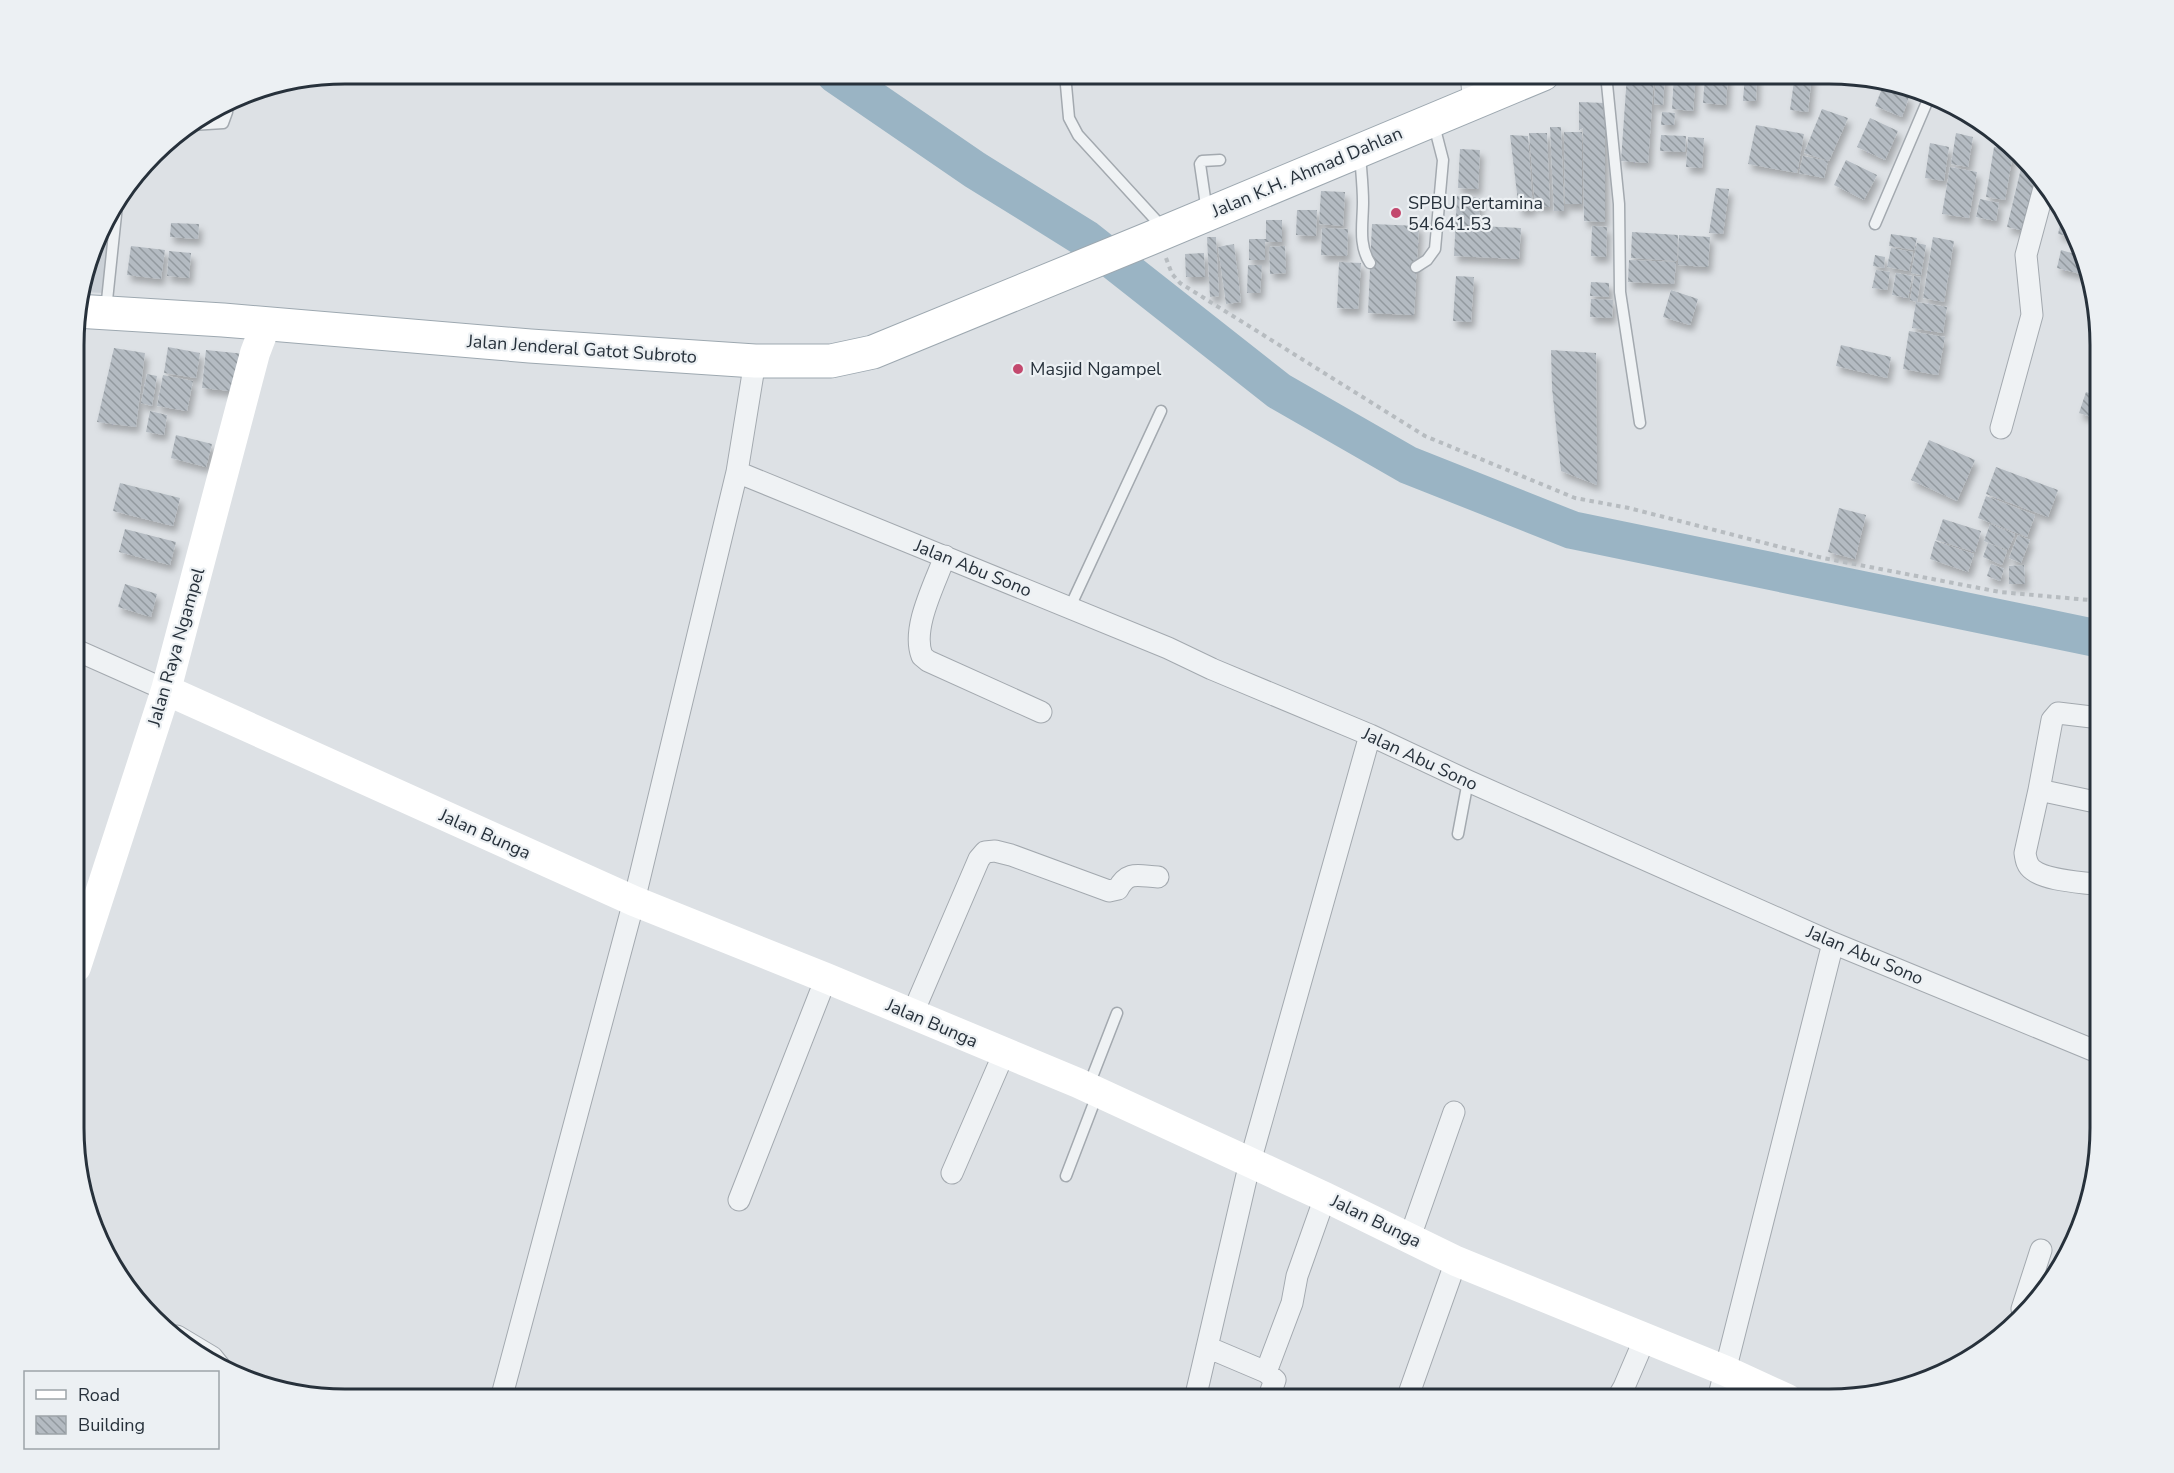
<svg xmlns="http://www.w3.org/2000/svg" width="2174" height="1473" viewBox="0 0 2174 1473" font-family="'Nunito Sans',sans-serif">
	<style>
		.built { fill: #cbd1d7 }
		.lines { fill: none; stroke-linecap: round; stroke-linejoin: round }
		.river { stroke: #9ab4c4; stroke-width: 38 }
		.building { fill: url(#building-back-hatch); filter: url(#shadow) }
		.lane-casing { stroke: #a3a9af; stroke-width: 13 }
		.street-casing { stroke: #a3a9af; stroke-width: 23 }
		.primary-casing { stroke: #9da8b0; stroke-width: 35 }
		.path { stroke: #b7bcc0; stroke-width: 4; stroke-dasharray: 4.5 4.5; stroke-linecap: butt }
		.lane { stroke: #eff2f4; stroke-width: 10 }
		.street { stroke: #eff2f4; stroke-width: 21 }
		.secondary { stroke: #fff; stroke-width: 30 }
		.primary { stroke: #fff; stroke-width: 33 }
		.poi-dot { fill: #c3496e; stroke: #ecf0f3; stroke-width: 2 }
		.labels { text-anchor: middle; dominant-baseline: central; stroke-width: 4.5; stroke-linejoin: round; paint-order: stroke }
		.street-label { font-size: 18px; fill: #27313b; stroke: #ecf0f3 }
		.poi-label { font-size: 18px; fill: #27313b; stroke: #ecf0f3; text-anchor: start }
		.rim { fill: none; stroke: #27313b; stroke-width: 3 }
	</style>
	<defs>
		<pattern id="building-back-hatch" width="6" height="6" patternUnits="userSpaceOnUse" patternTransform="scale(1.5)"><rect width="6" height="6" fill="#b4bbc2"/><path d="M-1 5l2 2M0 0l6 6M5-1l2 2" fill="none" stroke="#92999f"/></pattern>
		<filter id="shadow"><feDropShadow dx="3.5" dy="6" stdDeviation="3" flood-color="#0004"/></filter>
	</defs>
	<rect width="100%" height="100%" fill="#dde1e5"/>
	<path class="built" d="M110,213L105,293L81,292L102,225Z"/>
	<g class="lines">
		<path class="river" d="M835,74L975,170L1086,239L1279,391L1408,465L1572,530L2100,639"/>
	</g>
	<path class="building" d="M1656,74H1665L1663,105L1654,104Z
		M1674,74H1696L1693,111L1672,109Z
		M1705,74H1728L1726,105L1703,103Z
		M1745,74H1757L1756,101H1743Z
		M1795,74H1812L1808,112L1790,110Z
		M1627,75L1654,76L1648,163L1621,161Z
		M1883,86L1909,97L1902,117L1875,106Z
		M1579,102L1605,103V222L1584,221L1583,128L1579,130Z
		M1822,109L1848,118L1829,161L1804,153Z
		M1662,112L1675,113L1674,125H1661Z
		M1870,118L1898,131L1885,160L1857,147Z
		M1756,125L1804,134L1797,173L1748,164Z
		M1550,127H1561L1564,211H1554Z
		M1564,132H1582V204H1565Z
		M1529,133H1547L1550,207L1535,206Z
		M1956,133L1973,137L1968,167L1951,164Z
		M1510,135L1528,136L1533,210H1519Z
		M1661,135L1686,136L1685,152L1660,151Z
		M1688,137L1704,138L1702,168L1686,167Z
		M1930,143L1949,147L1944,181L1925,178Z
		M1994,147L2008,149L2013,154L2005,200L1986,197Z
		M1460,149L1480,150L1478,189L1458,188Z
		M1803,156L1828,161L1824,178L1799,173Z
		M1846,160L1877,175L1864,200L1834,185Z
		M2022,164L2037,180L2025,231L2007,227Z
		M1950,167L1977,172L1969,218L1942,214Z
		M1716,188L1729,189L1723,234L1709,233Z
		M1321,191L1345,192L1343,226L1319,224Z
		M1457,196L1480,198L1479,226L1521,228L1519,259L1454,256Z
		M1980,199L1999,203L1996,221L1976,217Z
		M2064,209V210L2073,237L2058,234Z
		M1297,210H1317L1316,236L1296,235Z
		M1266,220H1282V242H1265V260H1249V239H1266Z
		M171,223L199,224L198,239L170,237Z
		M1372,224L1419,226L1414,315L1368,313Z
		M1592,226L1607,227L1606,257L1591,256Z
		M1322,228L1348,229L1347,256L1321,255Z
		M1632,232L1678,235L1677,261L1631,258Z
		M1891,234L1917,238L1914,250L1889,246Z
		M1679,235L1710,237L1708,267L1678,265Z
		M1207,237H1216L1219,296L1210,297Z
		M1933,237L1954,241L1944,302L1923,298Z
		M1917,243L1926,245L1921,275L1911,273Z
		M1234,244L1241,302L1226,304L1218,247Z
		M131,246L165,250L161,279L127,275Z
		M1285,246L1286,273L1270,274L1269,247Z
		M1891,248L1913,252L1909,271L1887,267Z
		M2061,250L2078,255L2084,275L2057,268Z
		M169,251L191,253L189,278L167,276Z
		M1204,253L1205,277H1186L1185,254Z
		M1875,255L1885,257L1884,268L1873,266Z
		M1629,260L1676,262L1674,284L1628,282Z
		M1339,262L1361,263L1358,309L1337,308Z
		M1248,265H1262L1260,293H1247Z
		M1876,270L1890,272L1887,290L1872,288Z
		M1896,273L1912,276L1908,298L1892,295Z
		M1456,276L1474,277L1471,322L1453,321Z
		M1914,276L1921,277L1917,302L1910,300Z
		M1591,282L1609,283V297L1590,296Z
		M1671,290L1698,299L1690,325L1663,317Z
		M1591,299L1613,300L1612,318L1590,317Z
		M1916,302L1947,307L1943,333L1912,328Z
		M1909,331L1945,337L1938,375L1903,369Z
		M1841,345L1891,357L1887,378L1836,366Z
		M168,347L200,353L196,378L164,373Z
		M114,348L145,353L136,427L97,422Z
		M206,350L245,354L241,392L202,388Z
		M1551,350L1596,353L1597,485L1561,471L1552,388Z
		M147,374L157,376L152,406L141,403Z
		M163,375L193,381L187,411L157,406Z
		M2086,392L2100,397V420L2079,413Z
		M150,411L167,415L164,435L146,432Z
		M2099,427H2100V452L2092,449Z
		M176,435L212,444L206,467L171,458Z
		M1929,440L1975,460L1957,501L1911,480Z
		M1996,467L2058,490L2048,517L1986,494Z
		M120,483L180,498L173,526L113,511Z
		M1986,496L2035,515L2027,537L1978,518Z
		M1839,508L1866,515L1855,559L1828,552Z
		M1943,519L1981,531L1975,552L1936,540Z
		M1990,524L2015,534L2008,550L1984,541Z
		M125,529L176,542L170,565L119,552Z
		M2018,535L2030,540L2021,563L2009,558Z
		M1935,541L1974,554L1968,572L1930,559Z
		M1988,543L2007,551L2002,565L1983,557Z
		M1991,564L2004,569L2000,581L1987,576Z
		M2024,565L2025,584H2009V566Z
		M125,584L157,594L151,617L118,607Z"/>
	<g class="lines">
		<defs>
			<path id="lane" d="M1065,74L1069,118L1078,135L1164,229
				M1606,74L1619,204L1620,292L1640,423
				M192,125L223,123L227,112L228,103
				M1360,154C1361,170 1363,186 1363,202C1363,223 1358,245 1370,263
				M1207,212L1200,164L1202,161L1220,160
				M1875,224L1930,95
				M1416,267L1427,260L1435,249L1443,160L1434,125
				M106,310L117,205
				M1070,607L1161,411
				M1458,834L1468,781
				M1089,1085L1117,1013
				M1066,1176L1097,1095"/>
			<path id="street" d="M1471,74L1474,104
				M2001,428L2032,315L2026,255L2044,188
				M737,472L1168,648L1212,669L1370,735L1468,781L1833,943L2100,1053
				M945,556C935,584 911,628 922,656L928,661L1041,712
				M76,650L166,690
				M2100,718L2058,713L2052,720L2039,790L2100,803
				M2039,790L2025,853C2026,860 2027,866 2033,870C2047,881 2082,882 2100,885
				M912,1015L979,859L985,852L995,851L1011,855L1109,891L1118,889C1128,870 1139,876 1158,877
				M952,1173L1004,1053
				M739,1200L826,978
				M1410,1237L1454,1112
				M2022,1309L2041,1250
				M177,1336L212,1357L220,1367
				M1207,1347L1266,1372L1275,1380L1268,1399
				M1266,1372L1292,1303L1297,1276L1325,1197
				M501,1399L634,901L737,472L755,361
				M1195,1399L1250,1162L1370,735
				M1407,1399L1456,1261
				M1617,1399L1624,1387L1645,1338
				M1718,1399L1833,943"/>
			<path id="primary" d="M76,311L223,320L530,346L755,361H831L873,352L1151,238L1543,74"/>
		</defs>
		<use href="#lane" class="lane-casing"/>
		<use href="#street" class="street-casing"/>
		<use href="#primary" class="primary-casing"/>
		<path class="path" d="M1166,258L1172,274L1180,283L1425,436L1575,498L1629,508L1823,558L2000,592L2100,601"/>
		<use href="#lane" class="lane"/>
		<use href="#street" class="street"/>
		<path class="secondary" d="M166,690L634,901L826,978L1078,1083L1325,1197L1456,1261L1726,1371L1787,1399
			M76,967L166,690L255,353L266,324"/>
		<use href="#primary" class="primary"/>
	</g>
	<g class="poi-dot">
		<circle cx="1396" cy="213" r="6"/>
		<circle cx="1018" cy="369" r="6"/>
	</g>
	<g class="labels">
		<g class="street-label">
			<text transform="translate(1307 172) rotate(-23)">Jalan K.H. Ahmad Dahlan</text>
			<text transform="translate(582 349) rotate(4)">Jalan Jenderal Gatot Subroto</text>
			<text transform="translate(973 568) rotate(22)">Jalan Abu Sono</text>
			<text transform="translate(176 647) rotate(-74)">Jalan Raya Ngampel</text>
			<text transform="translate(1420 759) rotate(25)">Jalan Abu Sono</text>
			<text transform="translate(485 834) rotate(24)">Jalan Bunga</text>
			<text transform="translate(1865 955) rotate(23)">Jalan Abu Sono</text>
			<text transform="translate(932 1023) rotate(23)">Jalan Bunga</text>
			<text transform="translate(1376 1221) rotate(26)">Jalan Bunga</text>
		</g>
		<g class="poi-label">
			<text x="1408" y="203">SPBU Pertamina<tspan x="1408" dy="21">54.641.53</tspan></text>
			<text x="1030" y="369">Masjid Ngampel</text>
		</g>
	</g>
	<path d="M0 0H2174V1473H0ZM345 84H1829A261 261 0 0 1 2090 345V1128A261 261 0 0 1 1829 1389H345A261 261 0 0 1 84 1128V345A261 261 0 0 1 345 84Z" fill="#ecf0f3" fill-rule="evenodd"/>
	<path class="rim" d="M345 84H1829A261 261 0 0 1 2090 345V1128A261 261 0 0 1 1829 1389H345A261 261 0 0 1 84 1128V345A261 261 0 0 1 345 84Z"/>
	<rect x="24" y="1371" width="195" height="78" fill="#ecf0f3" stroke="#9da4a9" stroke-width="1.5"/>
	<rect x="36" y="1390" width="30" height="9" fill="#ffffff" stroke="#9da4a9" stroke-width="1.5"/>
	<text x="78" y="1401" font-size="18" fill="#27313b">Road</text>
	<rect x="36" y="1416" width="30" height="18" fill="url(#building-back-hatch)" stroke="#9da4a9" stroke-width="1.5"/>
	<text x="78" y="1431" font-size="18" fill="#27313b">Building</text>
</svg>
